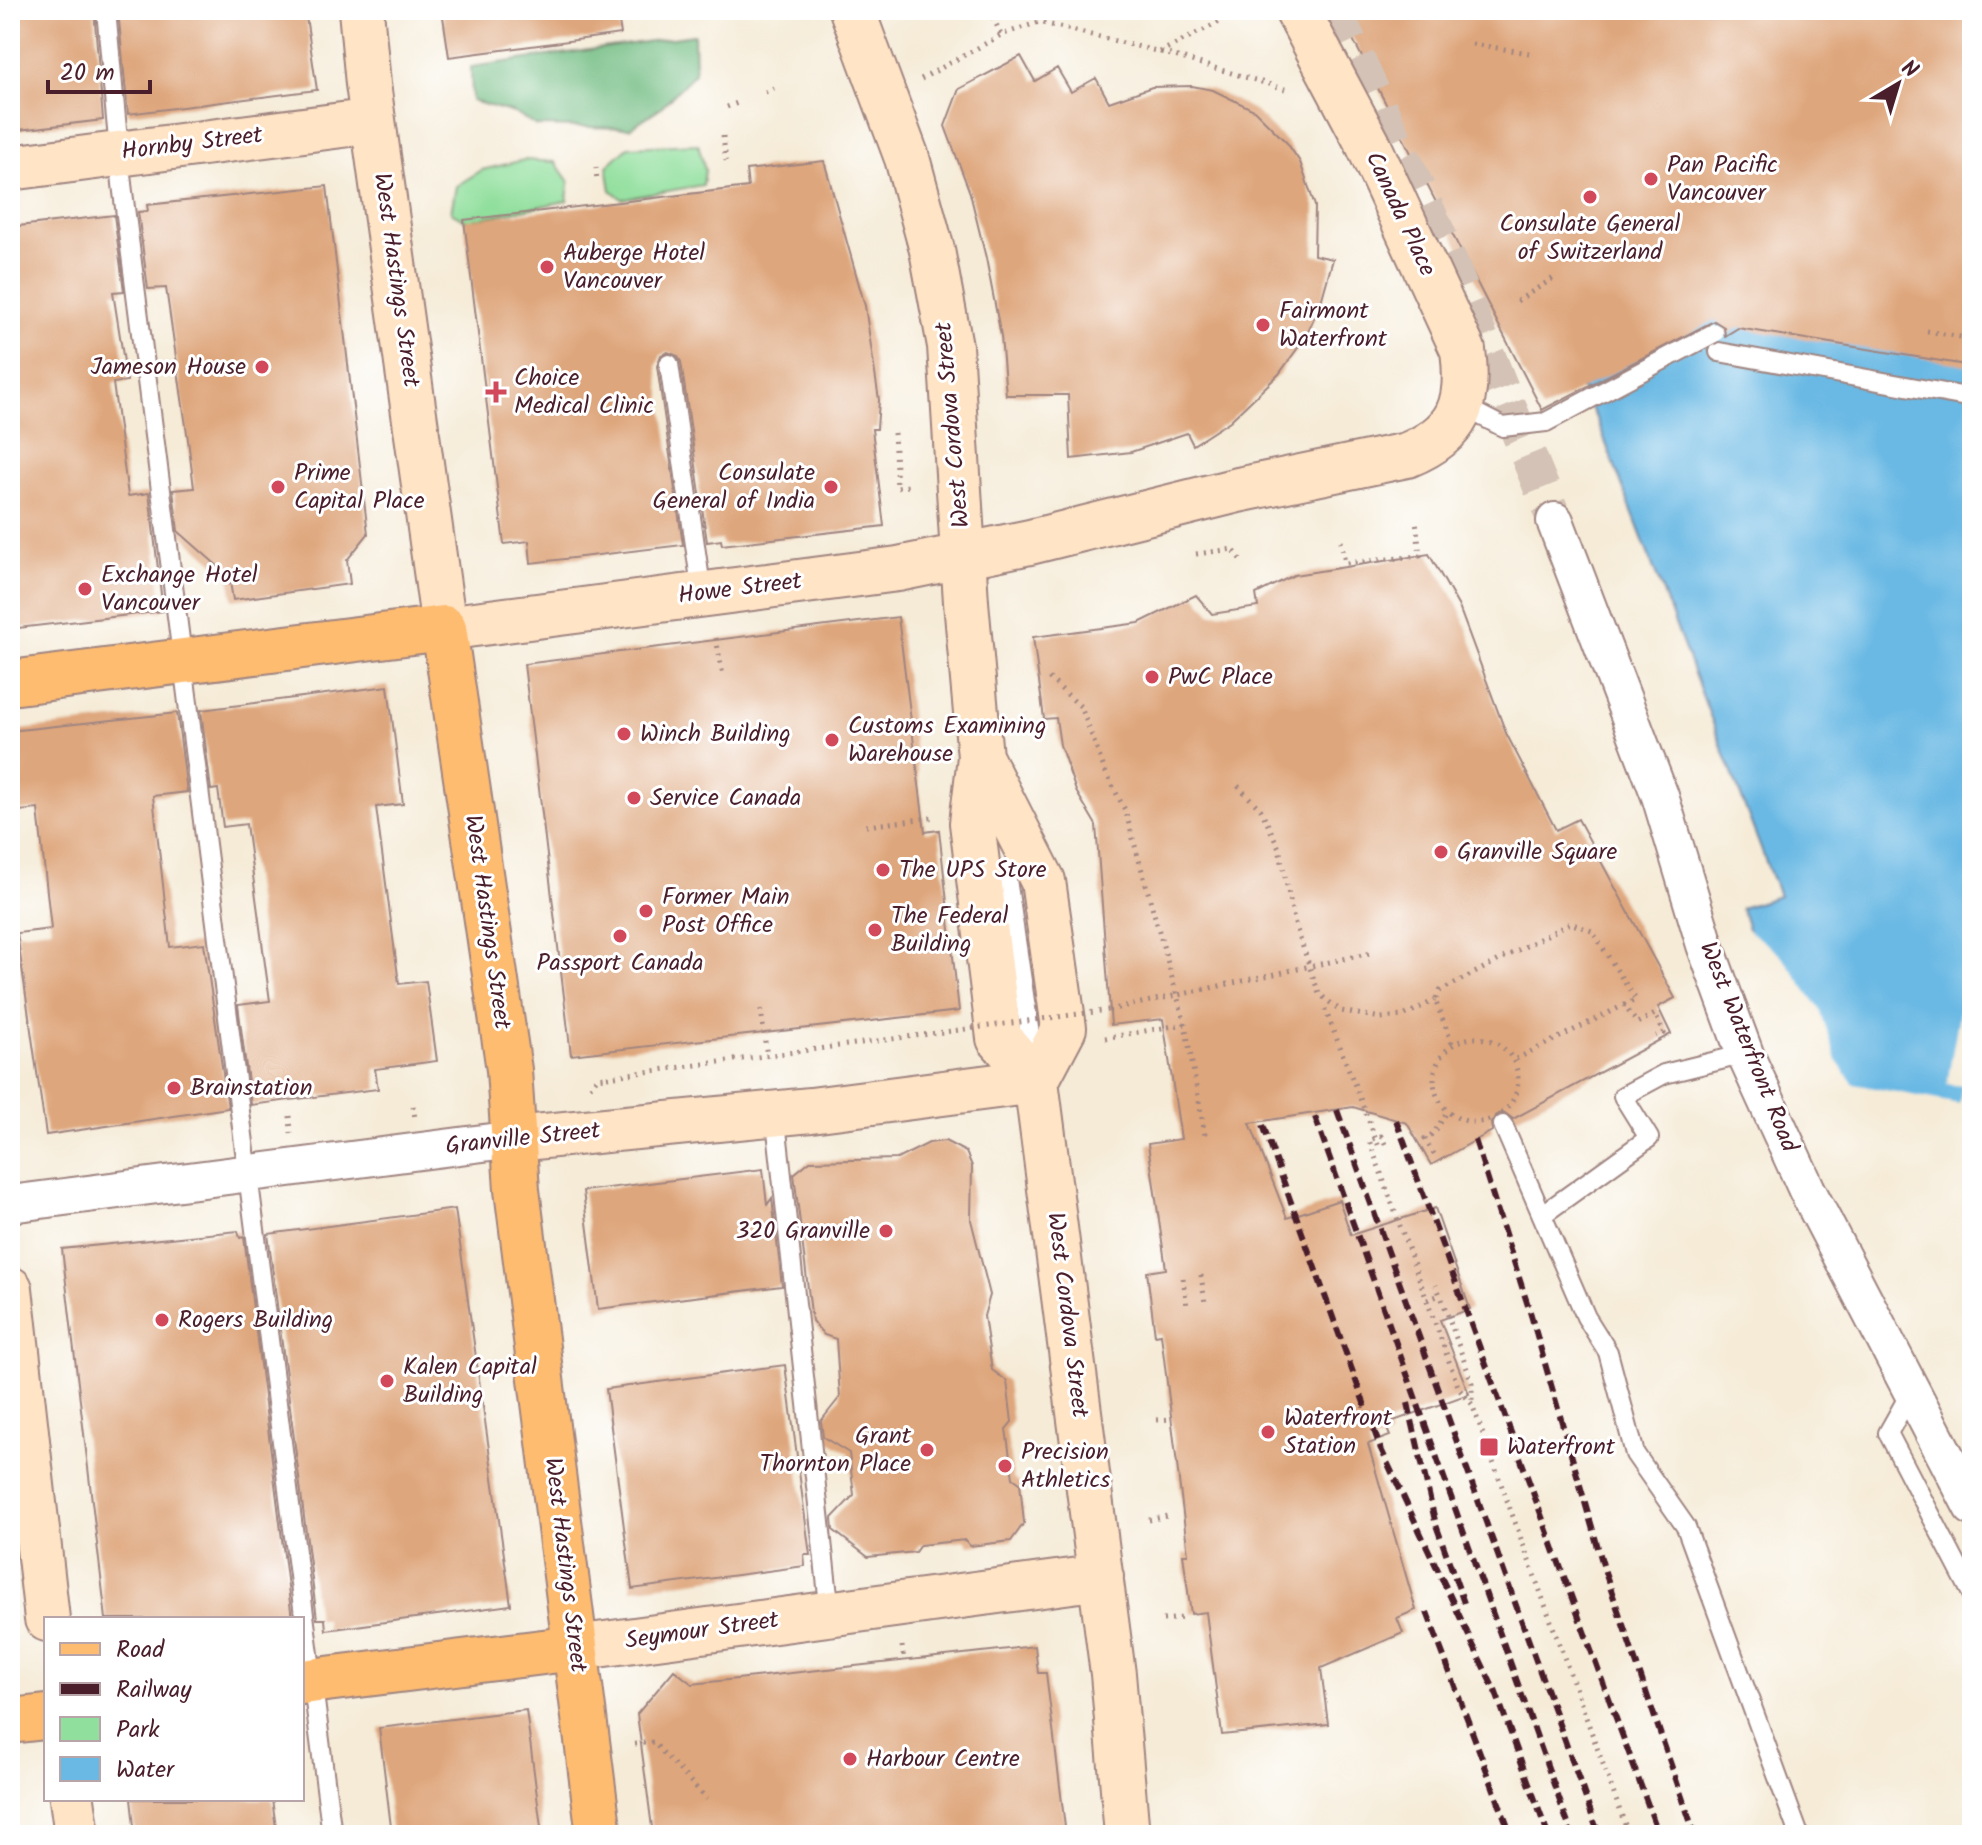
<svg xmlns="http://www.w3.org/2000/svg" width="1982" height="1845" viewBox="0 0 1982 1845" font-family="Kalam,sans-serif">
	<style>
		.green { fill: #91df9d; stroke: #6e7f64; stroke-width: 2 }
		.forest { fill: #74be84; stroke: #5f6e58; stroke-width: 2 }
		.water { fill: #6ab9e4; stroke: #5a6c88; stroke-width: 2 }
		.pier { fill: #f5ebd7 }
		.building { fill: #dea67b }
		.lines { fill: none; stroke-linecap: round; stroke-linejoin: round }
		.street-tunnel { stroke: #d3c2b5; stroke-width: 36; stroke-dasharray: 36 18; stroke-linecap: butt }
		.lane-casing { stroke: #a08581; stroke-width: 22 }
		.street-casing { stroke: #a08581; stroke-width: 40 }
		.secondary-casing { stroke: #a08581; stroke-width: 48 }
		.primary-casing { stroke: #a08581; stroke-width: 48 }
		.path { stroke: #a08581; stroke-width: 5; stroke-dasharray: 2 6; stroke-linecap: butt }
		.lane { stroke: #fff; stroke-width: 18 }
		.street { stroke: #fff; stroke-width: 36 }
		.secondary { stroke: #ffe4c6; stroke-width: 44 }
		.primary { stroke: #febc70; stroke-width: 44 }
		.rail { stroke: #4a1f2b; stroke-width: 6; stroke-dasharray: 12 6; stroke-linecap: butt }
		.lane-bridge-casing { stroke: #a08581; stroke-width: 22; stroke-linecap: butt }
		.path-bridge { stroke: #a08581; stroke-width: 5; stroke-dasharray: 2 6; stroke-linecap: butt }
		.lane-bridge { stroke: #fff; stroke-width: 18 }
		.poi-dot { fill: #d1495b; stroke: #fff; stroke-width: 3 }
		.labels { text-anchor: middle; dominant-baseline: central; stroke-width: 6; stroke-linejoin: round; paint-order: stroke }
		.street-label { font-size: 24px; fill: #4a1f2b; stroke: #fff }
		.poi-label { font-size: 24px; fill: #4a1f2b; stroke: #fff; text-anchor: start }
	</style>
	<rect width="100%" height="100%" fill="#fff"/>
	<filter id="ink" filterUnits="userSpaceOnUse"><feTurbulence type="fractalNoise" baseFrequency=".0125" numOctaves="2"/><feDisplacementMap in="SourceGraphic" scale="16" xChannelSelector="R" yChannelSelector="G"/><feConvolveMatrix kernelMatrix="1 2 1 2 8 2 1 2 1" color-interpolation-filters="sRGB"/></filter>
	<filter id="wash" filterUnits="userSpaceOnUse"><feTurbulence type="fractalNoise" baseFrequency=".006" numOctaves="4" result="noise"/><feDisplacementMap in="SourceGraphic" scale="32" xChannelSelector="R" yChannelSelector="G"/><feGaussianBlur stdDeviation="1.8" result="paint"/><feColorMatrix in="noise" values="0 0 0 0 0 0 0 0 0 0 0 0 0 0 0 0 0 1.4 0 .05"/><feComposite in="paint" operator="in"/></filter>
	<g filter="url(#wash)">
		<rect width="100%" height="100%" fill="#f5ebd7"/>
		<path class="green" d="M698,144L705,170L703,185L622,199L611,190L607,166L628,147Z
			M524,160L555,162L569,182L567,201L467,221L451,212L456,186L482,170Z"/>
		<path class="forest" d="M694,35L695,73L660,108L630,128L537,126L514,113L472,101L471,67Z"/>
		<path class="water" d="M1390,10H1972V1136L1852,1116L1763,973L1741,908L1779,896L1597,420Z"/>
		<path class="pier" d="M1743,926L1782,956L1820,1009L1838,1063L1854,1084L1959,1104L1962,1086L1947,1084L1963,991L1972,993V1140L1851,1120L1816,1069L1799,1074Z"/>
		<g id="blocks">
			<path class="building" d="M10,10H94L103,120L10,131Z
				M118,10H305L317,90L128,114Z
				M442,10H617L621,34L449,57Z
				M1338,10H1972V366L1738,328L1725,336L1724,327L1714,321L1542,410Z
				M1021,56L1035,81L1057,68L1071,92L1096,78L1109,102L1152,87L1192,86L1213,90L1254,110L1287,143L1300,162L1315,206L1314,255L1333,259L1321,302L1305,338L1279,374L1230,421L1193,445L1187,433L1131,452L1071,459L1068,395H1006L1001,336L986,258L970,193L945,126L959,89Z
				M824,161L865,306L879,400L877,429H872L884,526L722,545L721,540L707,542L681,362L678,356L668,352L661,355L657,366L683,545L531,563L529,541L504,544L464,220L748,187L746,170Z
				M327,186L368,534L347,560L350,584L233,600L229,576L178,531L173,490L194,488L188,440L166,288L148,289L138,212L148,211L147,205Z
				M114,215L124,291L113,292L127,381L113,383L128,496L149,493L163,611L10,629V227Z
				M1429,554L1459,607L1506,733L1556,830L1578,819L1675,998L1658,1007L1671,1034L1513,1119L1505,1113L1498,1114L1491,1123L1492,1131L1431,1165L1407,1123L1353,1107L1250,1123L1287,1218L1339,1200L1351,1235L1435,1208L1470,1309L1440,1320L1469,1394L1385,1424L1390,1436L1368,1444L1416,1610L1397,1618L1403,1633L1321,1668L1328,1724L1222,1735L1206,1612L1191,1614L1183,1554H1188L1161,1334L1155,1335L1147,1272L1166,1269L1148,1144L1181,1139L1163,1019L1111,1025L1096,825L1076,791L1060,745L1056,718L1044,719L1033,637L1139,623L1196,595L1212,614L1258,607L1256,594L1294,575Z
				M898,617L925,832L939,830L959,1011L571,1055L524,664Z
				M388,686L403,804L376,807L399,984L426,981L437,1061L375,1069L378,1089L251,1105L238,1005L270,1001L246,824L223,827L218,789L211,790L201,710Z
				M177,713L187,792L153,796L170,947L204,943L228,1108L46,1135L17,933L51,929L38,809L10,812V731Z
				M945,1141L966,1152L972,1166L971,1220L990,1295L984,1316L992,1370L1007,1381L1012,1422L1006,1429L1013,1478L1020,1483L1024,1523L1011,1541L970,1546L965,1540L920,1545L915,1552L868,1557L833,1530L832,1518L854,1495L849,1453L823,1437L821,1421L840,1397L836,1339L824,1335L812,1321L794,1174L810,1161L897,1159L929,1143Z
				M763,1169L767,1205L772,1198L782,1286L598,1309L583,1191Z
				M455,1209L511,1605L326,1630L325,1619H317L268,1234Z
				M238,1231L240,1238L244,1237L292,1619H106L62,1249Z
				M785,1365L810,1555H804L805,1566L632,1589L606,1389Z
				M1035,1646L1038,1673H1046L1066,1835H653L637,1714L674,1670L692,1684Z
				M526,1710L542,1835H392L379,1728Z
				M131,1799H272L277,1835H135Z"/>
		</g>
	</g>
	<g filter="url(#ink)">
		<use href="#blocks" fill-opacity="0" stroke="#a08581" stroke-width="2"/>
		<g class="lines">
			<path class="street-tunnel" d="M1334,10L1438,234L1555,521"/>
			<defs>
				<path id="lane" d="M106,10L122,184L332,1835
					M1719,352L1972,398
					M669,364L702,594
					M1464,407L1503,427L1546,422
					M1007,879L1034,1062
					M775,1112L830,1614
					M1503,1125L1586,1317L1608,1352L1635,1454L1686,1527L1799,1835
					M1542,1215L1649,1138L1623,1096L1664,1074L1745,1054
					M1911,1392L1888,1433L1972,1594"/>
				<path id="street" d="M1555,521L1660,796L1705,945L1745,1054L1807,1190L1972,1507
					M10,1204L514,1139"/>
				<path id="secondary" d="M361,10L368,84L444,628L898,569L1030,542L1238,490L1407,455C1459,434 1470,404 1463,350L1368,144L1297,10
					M852,10L907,158L932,250L950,346L966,602L980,757L972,823L999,1038L1036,1081L1113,1674L1127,1835
					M10,168L373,121
					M980,757L1043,881L1064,1028L1036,1081
					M514,1139L811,1110L1036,1081
					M10,1289L47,1619
					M575,1648L1101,1577
					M72,1799L77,1835"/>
				<path id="primary" d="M10,683L444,628L509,1070L517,1190L599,1835
					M302,1682L575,1648
					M10,1721L46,1717"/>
			</defs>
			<use href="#lane" class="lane-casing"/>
			<use href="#street" class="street-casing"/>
			<use href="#secondary" class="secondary-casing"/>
			<use href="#primary" class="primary-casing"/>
			<path class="path" d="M990,10L1001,35
				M1930,10L1972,17
				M1472,44L1529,53
				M1161,52L1285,89
				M921,79L1001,35L1039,22L1160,52L1243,10
				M765,92L774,88
				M727,107L740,102
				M723,136L726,161
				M596,167L597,183
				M1517,301L1557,276
				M1927,331L1972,339
				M894,433L897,488L908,486
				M1341,541L1345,563L1420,556L1416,520
				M1196,554L1233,549L1242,562
				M716,638L723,676
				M1049,678L1081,707L1105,771L1125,810L1185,1024L1205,1135
				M1238,786L1261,810L1279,848L1295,924L1319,994L1341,1011L1381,1018L1403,1016L1435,1000
				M866,826L936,817
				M761,1009L767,1057
				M1325,1009L1379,1147
				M1109,1010L1371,953
				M1105,1038L1185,1024
				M1434 1080a42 42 0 1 1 84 0a42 42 0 1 1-84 0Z
				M1452,1043L1435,1000L1440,991L1570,923L1592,931L1636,1000L1624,1005
				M1516,1059L1624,1005L1637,1023L1655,1014L1664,1033L1656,1036
				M590,1087L597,1078L607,1077
				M413,1106L415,1118
				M290,1116L291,1133
				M1385,1144L1381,1136L1369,1140L1459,1389L1472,1404L1627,1830
				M1434,1154L1425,1139L1434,1133L1447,1112
				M1201,1275L1205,1303
				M1183,1278L1187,1306
				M1442,1299L1472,1383V1404
				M1427,1300L1440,1295L1436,1285
				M1157,1420L1171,1419
				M1149,1520L1167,1516
				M1163,1620L1182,1618
				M902,1646L904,1660
				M635,1744L653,1742L707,1799"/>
			<use href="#lane" class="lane"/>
			<use href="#street" class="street"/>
			<use href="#secondary" class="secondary"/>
			<use href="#primary" class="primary"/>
			<path class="rail" d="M1337,1110L1599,1835
				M1315,1117L1572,1835
				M1396,1120L1659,1835
				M1263,1125L1380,1447L1499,1700
				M1475,1140L1531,1315L1605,1572L1695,1835
				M1408,1403L1436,1525L1464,1603
				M1427,1612L1511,1835
				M1495,1690L1548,1835"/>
			<defs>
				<path id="lane-bridge" d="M1546,422L1714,333"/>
			</defs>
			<use href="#lane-bridge" class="lane-bridge-casing"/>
			<path class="path-bridge" d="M607,1077L1109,1010"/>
			<use href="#lane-bridge" class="lane-bridge"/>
		</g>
	</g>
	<g class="poi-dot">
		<circle cx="1651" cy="179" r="8"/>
		<circle cx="1590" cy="197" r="8"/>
		<circle cx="547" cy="267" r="8"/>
		<circle cx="1263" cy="325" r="8"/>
		<circle cx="262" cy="367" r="8"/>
		<path d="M492 380h8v8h8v8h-8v8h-8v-8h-8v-8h8z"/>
		<circle cx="278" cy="487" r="8"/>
		<circle cx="831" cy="487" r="8"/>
		<circle cx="85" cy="589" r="8"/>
		<circle cx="1152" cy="677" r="8"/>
		<circle cx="624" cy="734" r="8"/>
		<circle cx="832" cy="740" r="8"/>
		<circle cx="634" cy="798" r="8"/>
		<circle cx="1441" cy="852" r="8"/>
		<circle cx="883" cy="870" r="8"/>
		<circle cx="646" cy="911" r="8"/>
		<circle cx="875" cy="930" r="8"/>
		<circle cx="620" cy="936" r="8"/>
		<circle cx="174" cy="1088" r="8"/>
		<circle cx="886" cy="1231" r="8"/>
		<circle cx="162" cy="1320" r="8"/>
		<circle cx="387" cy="1381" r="8"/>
		<circle cx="1268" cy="1432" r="8"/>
		<rect x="1479" y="1437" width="20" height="20" rx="4"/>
		<circle cx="927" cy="1450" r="8"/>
		<circle cx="1005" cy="1466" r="8"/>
		<circle cx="850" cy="1759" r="8"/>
	</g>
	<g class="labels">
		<g class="street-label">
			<text transform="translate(192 144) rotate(-7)">Hornby Street</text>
			<text transform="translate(1400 214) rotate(65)">Canada Place</text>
			<text transform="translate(396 280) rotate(82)">West Hastings Street</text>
			<text transform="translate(953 425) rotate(-95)">West Cordova Street</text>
			<text transform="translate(740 589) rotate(-7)">Howe Street</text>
			<text transform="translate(487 922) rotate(82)">West Hastings Street</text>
			<text transform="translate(1748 1047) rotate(68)">West Waterfront Road</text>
			<text transform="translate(523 1139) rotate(-6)">Granville Street</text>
			<text transform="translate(1067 1315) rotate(83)">West Cordova Street</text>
			<text transform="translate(565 1565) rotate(83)">West Hastings Street</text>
			<text transform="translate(702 1631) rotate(-8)">Seymour Street</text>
		</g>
		<g class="poi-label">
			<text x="1667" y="165">Pan Pacific<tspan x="1667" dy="28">Vancouver</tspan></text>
			<text x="1590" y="224" text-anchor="middle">Consulate General<tspan x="1590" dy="28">of Switzerland</tspan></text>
			<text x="563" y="253">Auberge Hotel<tspan x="563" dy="28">Vancouver</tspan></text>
			<text x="1279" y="311">Fairmont<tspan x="1279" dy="28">Waterfront</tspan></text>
			<text x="246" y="367" text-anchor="end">Jameson House</text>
			<text x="514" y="378">Choice<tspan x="514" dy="28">Medical Clinic</tspan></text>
			<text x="294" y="473">Prime<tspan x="294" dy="28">Capital Place</tspan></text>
			<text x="815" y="473" text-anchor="end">Consulate<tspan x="815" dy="28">General of India</tspan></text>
			<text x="101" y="575">Exchange Hotel<tspan x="101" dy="28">Vancouver</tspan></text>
			<text x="1168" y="677">PwC Place</text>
			<text x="848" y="726">Customs Examining<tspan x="848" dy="28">Warehouse</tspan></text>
			<text x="640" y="734">Winch Building</text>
			<text x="650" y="798">Service Canada</text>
			<text x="1457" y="852">Granville Square</text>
			<text x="899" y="870">The UPS Store</text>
			<text x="662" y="897">Former Main<tspan x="662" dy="28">Post Office</tspan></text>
			<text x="891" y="916">The Federal<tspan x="891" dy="28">Building</tspan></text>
			<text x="620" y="963" text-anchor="middle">Passport Canada</text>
			<text x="190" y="1088">Brainstation</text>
			<text x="870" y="1231" text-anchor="end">320 Granville</text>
			<text x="178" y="1320">Rogers Building</text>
			<text x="403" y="1367">Kalen Capital<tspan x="403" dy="28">Building</tspan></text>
			<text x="1284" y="1418">Waterfront<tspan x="1284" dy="28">Station</tspan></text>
			<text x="911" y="1436" text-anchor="end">Grant<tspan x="911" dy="28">Thornton Place</tspan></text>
			<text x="1507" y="1447">Waterfront</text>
			<text x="1021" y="1452">Precision<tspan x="1021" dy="28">Athletics</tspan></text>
			<text x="866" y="1759">Harbour Centre</text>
		</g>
	</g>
	<rect width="1982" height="1845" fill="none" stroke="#fff" stroke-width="40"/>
	<rect x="44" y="1617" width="260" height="184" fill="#ffffff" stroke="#b7a5aa" stroke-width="2"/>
	<rect x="60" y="1643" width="40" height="12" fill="#febc70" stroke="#b7a5aa" stroke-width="2"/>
	<text x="116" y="1657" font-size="24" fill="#4a1f2b">Road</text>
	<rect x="60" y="1683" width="40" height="12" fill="#4a1f2b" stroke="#b7a5aa" stroke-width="2"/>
	<text x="116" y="1697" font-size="24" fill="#4a1f2b">Railway</text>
	<rect x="60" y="1717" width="40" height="24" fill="#91df9d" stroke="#b7a5aa" stroke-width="2"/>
	<text x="116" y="1737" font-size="24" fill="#4a1f2b">Park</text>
	<rect x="60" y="1757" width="40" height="24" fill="#6ab9e4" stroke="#b7a5aa" stroke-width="2"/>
	<text x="116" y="1777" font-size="24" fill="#4a1f2b">Water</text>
	<g transform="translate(1898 84) rotate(38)" stroke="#ffffff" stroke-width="6" paint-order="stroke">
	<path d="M0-6L14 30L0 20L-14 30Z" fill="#4a1f2b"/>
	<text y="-12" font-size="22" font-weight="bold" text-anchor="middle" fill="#4a1f2b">N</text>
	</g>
	<path d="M48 80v12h102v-12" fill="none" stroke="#4a1f2b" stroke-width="4"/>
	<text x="60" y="80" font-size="24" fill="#4a1f2b" stroke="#ffffff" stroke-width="6" paint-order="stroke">20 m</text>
</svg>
